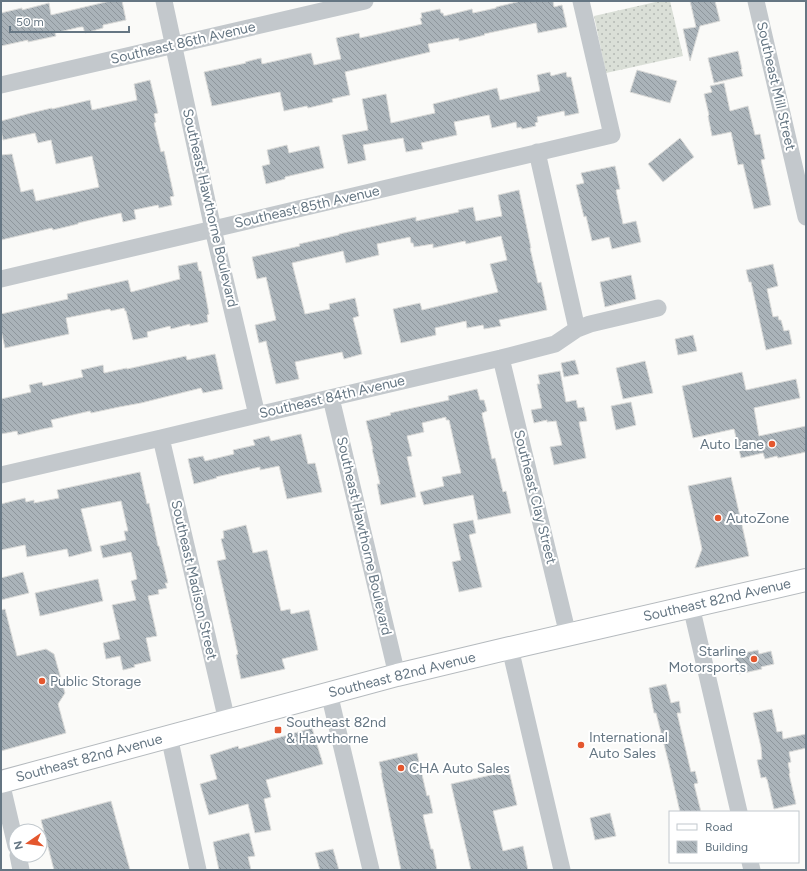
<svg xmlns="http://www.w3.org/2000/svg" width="807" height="871" viewBox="0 0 807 871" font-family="Figtree,sans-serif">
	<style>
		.grass { fill: url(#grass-dots) }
		.building { fill: url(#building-back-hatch); stroke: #dcdcda }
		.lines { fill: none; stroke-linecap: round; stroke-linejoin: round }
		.primary-casing { stroke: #b5babe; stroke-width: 24 }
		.minor { stroke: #c3c8cc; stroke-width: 17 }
		.primary { stroke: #fff; stroke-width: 22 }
		.poi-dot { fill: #e4572e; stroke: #fff; stroke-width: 1.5 }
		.labels { text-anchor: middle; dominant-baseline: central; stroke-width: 4; stroke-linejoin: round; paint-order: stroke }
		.street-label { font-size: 14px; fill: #657683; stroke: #fff }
		.poi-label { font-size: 14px; fill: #657683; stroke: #fff; text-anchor: start }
	</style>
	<defs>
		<pattern id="grass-dots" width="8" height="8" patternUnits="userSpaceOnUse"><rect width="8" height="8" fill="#dadfd7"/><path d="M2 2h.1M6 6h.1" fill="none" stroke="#b4b9b4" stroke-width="1.8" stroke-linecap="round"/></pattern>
		<pattern id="building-back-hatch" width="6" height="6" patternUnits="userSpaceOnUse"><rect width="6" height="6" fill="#aab3b9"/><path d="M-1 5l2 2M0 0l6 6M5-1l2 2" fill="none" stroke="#8e969c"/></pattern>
	</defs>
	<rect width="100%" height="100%" fill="#fafaf8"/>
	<path class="grass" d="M660,1H670L683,56L606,73L594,16Z"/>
	<path class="building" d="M110,1H122L126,20L103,25V28L85,33L83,27H80L55,33L56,36L28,42V40L1,46V13L22,8V10L49,3L51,15Z
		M521,1H553L554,7L562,5L567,27L538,33L536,23L484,34L485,35L459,41V38L428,44L430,52L345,72L350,95L332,99L333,102L308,108L307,106L284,111L280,92L212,106L204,72L246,63L245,62L261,58L262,64L311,53L314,65L341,59L336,38L359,33L360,38L422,24L420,18H422L421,13L440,9L441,13H443L444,16L472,9L473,13L496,8V7Z
		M690,1H715L720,21L700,26L690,61L683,29L696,27Z
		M738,51L742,69H741L743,76L714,83L708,58Z
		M637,70L677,81L670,103L630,92Z
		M550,72L551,76L566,72L567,77H571L579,113L565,116L564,111L537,117L538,122L535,123L536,126L522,129L521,127L517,128L516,122L492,128L489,115L454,122L457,135L421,143L423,149L406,152L403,138L363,145L366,160L348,164L342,135L368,130L362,99L386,94L391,123L435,113L433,104L497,88L500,100L540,91L537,75Z
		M150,80L158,113L154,114L156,122L154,123L161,152L164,151L174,196L170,197L172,205L159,208L158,205L134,210L136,219L123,222L121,213L78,223V224L53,230L52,228L1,240V155L12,154L21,192L33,189L36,201L99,187L92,156L56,164L51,140L38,143L35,133L3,140L1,130V121L31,113L52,108V109L90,100L92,110L137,100L134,84Z
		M724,83L730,111L748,106L755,135L760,134L765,159L761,160L771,205L754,209L743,164L738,165L731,132L712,136L708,116L709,115L704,94L712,92L710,86Z
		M680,138L694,157L663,182L648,164Z
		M287,145L289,153L319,146L324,168L285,177V179L266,184L262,166L270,164L267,150Z
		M615,166L620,189L616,190L623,224L636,221L641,242L612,249L609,237L592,241L586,216L584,217L576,185L584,183L581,173Z
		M519,190L531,248H530L538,283L541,282L547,310L499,320L501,326L484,329L483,325L467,328L466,321L435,328L436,335L401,343L393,309L420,303L422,310L498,292L490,264L507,260L501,236L466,244L465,241L433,248V244L414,247L413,243H411L410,237L377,244L379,255L346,263L343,251L292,263L305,314L330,309L329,304L355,298L359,316L353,318L362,354L344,359L342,352L295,362L299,379L276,384L266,341L259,343L255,325L276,320L266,277L257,279L252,257L300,246L299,244L339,235V234L416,217V221L459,212L458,210L473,207L476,221L502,216L498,195Z
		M197,262L199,271H201L209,314L207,315L208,322L190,326V324L171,329L170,326L147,332L148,337L133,340L126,311H125L124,308L111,311L110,309L66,318L69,334L5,348L1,330V314L68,299L67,294L128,280L131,292L180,279L178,266Z
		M773,264L778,286L767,289L773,317L778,316L779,320H781L784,331L789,330L792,344L766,350L751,282H749L746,270Z
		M631,275L636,299L605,307L600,282Z
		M693,335L697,351L678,355L675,339Z
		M215,354L223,389L203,393L201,388L141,403L119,407L91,413L90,411L51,420L53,427L43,429L18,435L17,431L1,434V399L31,392L29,385L42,382L43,386L83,377L81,370L103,365L104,373L127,368V369L186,356L187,360Z
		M575,360L579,374L564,377L561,363Z
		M645,361L653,393L623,399L616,368Z
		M560,371L566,402L576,400L578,408L584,407L587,421L579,422L586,458L554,465L550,447L562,445L556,421L547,422V420L534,423L531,410L542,408L537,384H540L538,375Z
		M742,372L746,390L796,379L800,398L754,408L759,436L806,426V452L778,458L777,456L765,459L763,453L741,458L734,429L693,438L682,386Z
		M477,389L480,400H484L487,411L482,413V414L492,459L495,458L503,492L506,491L511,513L478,520L473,495L424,505L420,492L444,486L442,477L461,473L449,420H446V417L422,423L424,432L407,436L412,456L407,457L416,497L381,505L377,484H380L372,449H373L366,421L391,415L390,413L449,400L448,396Z
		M631,402L636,425L616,430L611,406Z
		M301,434L308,464L315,463L322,492L287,499L279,466L260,470V467L216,477L217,478L194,484L188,459L203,456L205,461L234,454L233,450L255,445L253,440L269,436L271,441Z
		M140,472L147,504L149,503L158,546H159L168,583H165L167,588L158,590L159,594L148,596L157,636L146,638L151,661L134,665L135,667L123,670L120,656L106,659L103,643L120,639L112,605L136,600L131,581L137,579L131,552L103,558L100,546L126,540L124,531H128L121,501L81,509L92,551L69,557L67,549L27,557L25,545L1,550V504L25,498L26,502L34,500V503L59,498L57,490Z
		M731,477L749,556L695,568L702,549L688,486Z
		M473,520L476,533L469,535L482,587L459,592L452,562L461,560L453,524Z
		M246,525L253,553L267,550L281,611L290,609L291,614L309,610L318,650L282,659L285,669L241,679L236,655L238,654L217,561L226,559L221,539L224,538L223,531Z
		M23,572L29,593L1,600V578Z
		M98,579L103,601L40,616L35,593Z
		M5,609L17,656L46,649L54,654L65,693L58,704L66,733L1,751V610Z
		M758,650L759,654L771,651L774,664L761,667L762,669L739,674L735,655Z
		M666,684L671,703L679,701L681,713H677L691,772L695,771L698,783L694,784L701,812H680L669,764L656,713H654L649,688Z
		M772,709L777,732L782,731L783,739L806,734V748L789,752L791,762L788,763L790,773L789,774L796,804L774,809L767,779H766V777L761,778L757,760L762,759L761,747L753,713Z
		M312,728L323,764L266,780L271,797L264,799L271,830L255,833L248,804L209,815L200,784L217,779L210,755L238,746L239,749Z
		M417,753L427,796L429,795L433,813L423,815L431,849H433L437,870H401L381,773H382L379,762Z
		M509,771L517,805L493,811L503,851L523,846L528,870H471L451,784Z
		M111,801L130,870H54L41,820Z
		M610,813L616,836L595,840L590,818Z
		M249,833L255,856L248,857L251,870H219L213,842Z
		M333,849L339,870H320L315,853Z"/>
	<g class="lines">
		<defs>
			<path id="primary" d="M1,782L397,675L510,648L806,580"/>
		</defs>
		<use href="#primary" class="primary-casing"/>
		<path class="minor" d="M164,1L213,229L257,415
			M756,1L806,217
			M1,85L365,1
			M537,152L577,329
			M1,279L612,135L581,1
			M501,358L568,635
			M331,398L397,675
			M161,438L227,721
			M1,475L161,438L257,415L501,358L555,344L577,329L590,324L658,308
			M691,606L739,812
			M510,648L562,870
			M329,693L371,870
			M169,736L198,870
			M1,782L16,846
			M18,855L21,870
			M750,862L752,870"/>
		<use href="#primary" class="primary"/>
	</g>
	<g class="poi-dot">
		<circle cx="772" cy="444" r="4"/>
		<circle cx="718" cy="518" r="4"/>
		<circle cx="754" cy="659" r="4"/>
		<circle cx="42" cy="681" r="4"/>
		<rect x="274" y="726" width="8" height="8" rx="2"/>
		<circle cx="581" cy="745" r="4"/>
		<circle cx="401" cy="768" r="4"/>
	</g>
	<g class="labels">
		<g class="street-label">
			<text transform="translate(183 43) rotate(-13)">Southeast 86th Avenue</text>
			<text transform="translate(776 86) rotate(77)">Southeast Mill Street</text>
			<text transform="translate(307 207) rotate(-13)">Southeast 85th Avenue</text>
			<text transform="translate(210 208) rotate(77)">Southeast Hawthorne Boulevard</text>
			<text transform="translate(332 397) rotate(-13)">Southeast 84th Avenue</text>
			<text transform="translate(535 497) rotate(76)">Southeast Clay Street</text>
			<text transform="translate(364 536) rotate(77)">Southeast Hawthorne Boulevard</text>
			<text transform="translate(194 580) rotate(77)">Southeast Madison Street</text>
			<text transform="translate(717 600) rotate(-13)">Southeast 82nd Avenue</text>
			<text transform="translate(402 675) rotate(-14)">Southeast 82nd Avenue</text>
			<text transform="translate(89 758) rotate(-15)">Southeast 82nd Avenue</text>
		</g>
		<g class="poi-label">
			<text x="764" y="444" text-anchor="end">Auto Lane</text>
			<text x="726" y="518">AutoZone</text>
			<text x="746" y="651" text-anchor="end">Starline<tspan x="746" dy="16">Motorsports</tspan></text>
			<text x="50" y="681">Public Storage</text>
			<text x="286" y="722">Southeast 82nd<tspan x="286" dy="16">&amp; Hawthorne</tspan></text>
			<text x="589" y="737">International<tspan x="589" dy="16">Auto Sales</tspan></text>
			<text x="409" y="768">CHA Auto Sales</text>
		</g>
	</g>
	<rect width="807" height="871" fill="none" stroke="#657683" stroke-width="4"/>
	<rect x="669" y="811" width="130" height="52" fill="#ffffff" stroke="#c1c8cd"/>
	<rect x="677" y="824" width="20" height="6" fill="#ffffff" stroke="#c1c8cd"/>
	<text x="705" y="831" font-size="12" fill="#657683">Road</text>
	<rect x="677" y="841" width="20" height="12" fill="url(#building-back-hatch)" stroke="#c1c8cd"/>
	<text x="705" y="851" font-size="12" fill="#657683">Building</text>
	<g transform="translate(28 843) rotate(257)"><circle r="19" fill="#ffffff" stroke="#c1c8cd"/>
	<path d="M0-3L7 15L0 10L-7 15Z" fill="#e4572e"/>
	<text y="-6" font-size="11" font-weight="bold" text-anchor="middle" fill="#657683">N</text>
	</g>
	<path d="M10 26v6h119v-6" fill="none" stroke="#657683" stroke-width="2"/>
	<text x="16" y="26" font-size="12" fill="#657683" stroke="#ffffff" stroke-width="3" paint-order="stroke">50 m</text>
</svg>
